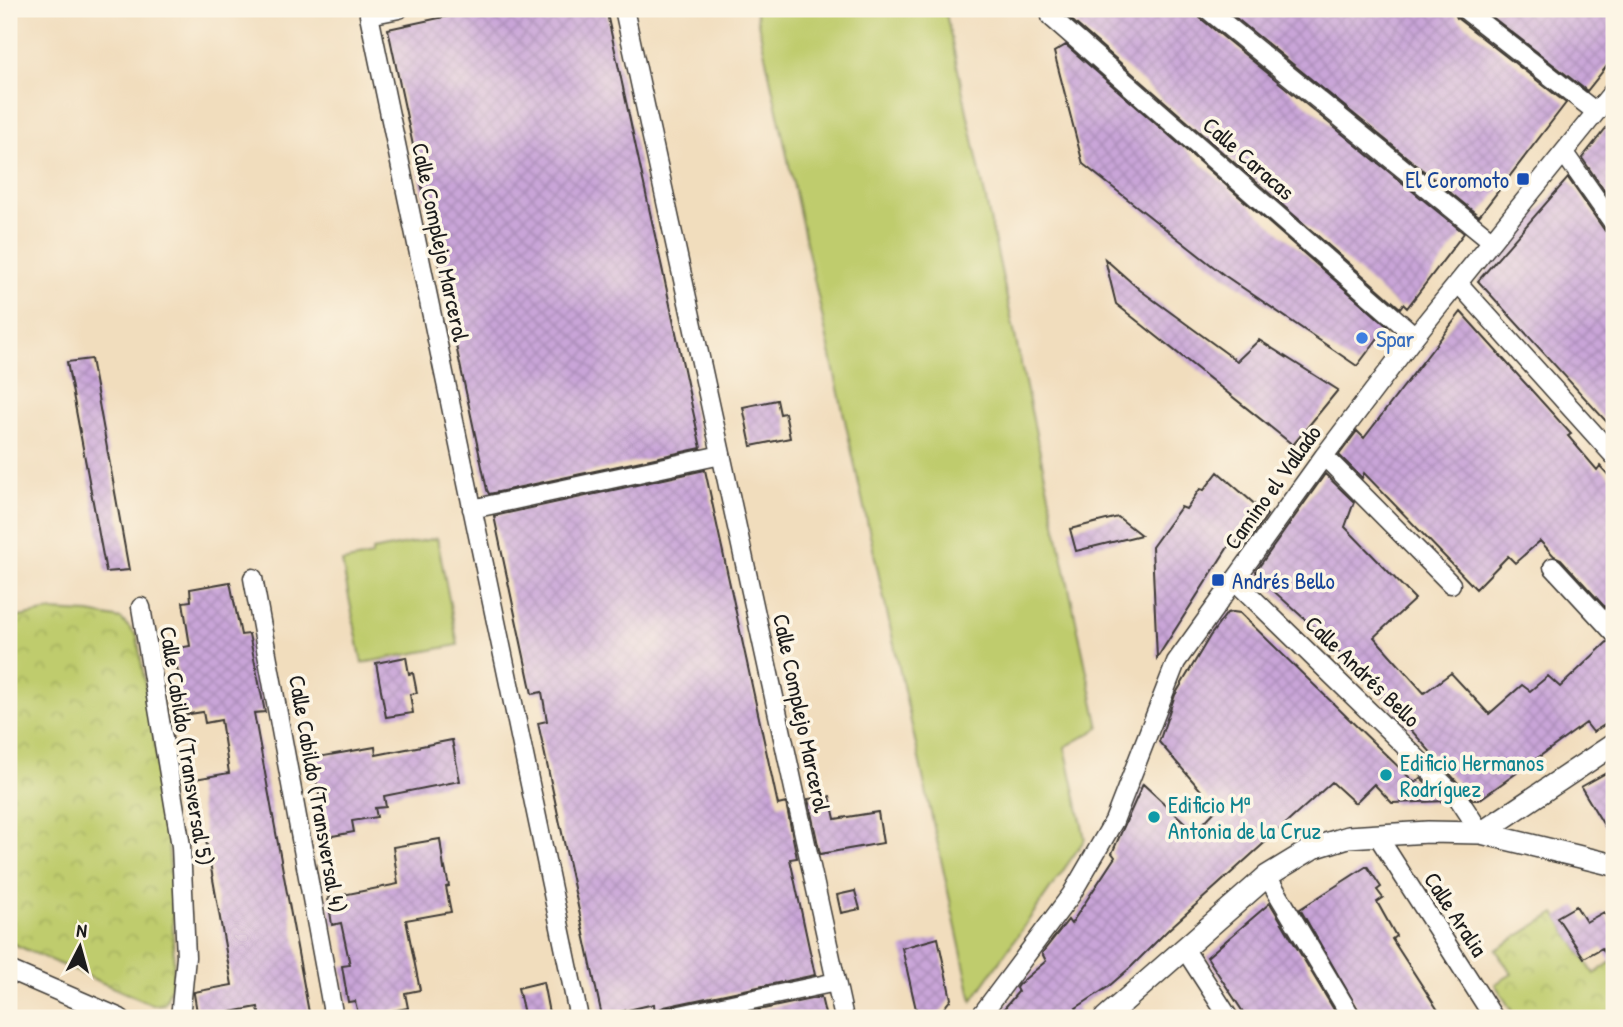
<svg xmlns="http://www.w3.org/2000/svg" width="1623" height="1027" viewBox="0 0 1623 1027" font-family="'Patrick Hand',sans-serif">
	<style>
		.green { fill: #bfcc6d; stroke: #6e7444; stroke-width: 2 }
		.park { fill: url(#park-crowns); stroke: #6e7444; stroke-width: 2 }
		.building { fill: url(#building-cross-hatch) }
		.lines { fill: none; stroke-linecap: round; stroke-linejoin: round }
		.minor-casing { stroke: #3c3934; stroke-width: 21 }
		.tertiary-casing { stroke: #3c3934; stroke-width: 24 }
		.minor { stroke: #fff; stroke-width: 18 }
		.tertiary { stroke: #fff; stroke-width: 21 }
		.transit-dot { fill: #1a4fb4; stroke: #fcf5e5; stroke-width: 2.5 }
		.shop-dot { fill: #3f7fe0; stroke: #fcf5e5; stroke-width: 2.5 }
		.culture-dot { fill: #0f9aa8; stroke: #fcf5e5; stroke-width: 2.5 }
		.labels { text-anchor: middle; dominant-baseline: central; stroke-width: 7; stroke-linejoin: round; paint-order: stroke }
		.street-label { font-size: 23px; fill: #1c1c1c; stroke: #fcf5e5 }
		.transit-label { font-size: 23px; fill: #164399; stroke: #fcf5e5; text-anchor: end }
		.shop-label { font-size: 23px; fill: #366cbe; stroke: #fcf5e5; text-anchor: start }
		.culture-label { font-size: 23px; fill: #0d838f; stroke: #fcf5e5; text-anchor: start }
	</style>
	<defs>
		<pattern id="park-crowns" width="20" height="18" patternUnits="userSpaceOnUse" patternTransform="scale(1.75)"><rect width="20" height="18" fill="#bfcc6d"/><path d="M2 6a3 3 0 1 1 6 0M12 15a3 3 0 1 1 6 0" fill="none" stroke="#a4af5e"/></pattern>
		<pattern id="building-cross-hatch" width="8" height="8" patternUnits="userSpaceOnUse" patternTransform="scale(1.75)"><rect width="8" height="8" fill="#c9a5d8"/><path d="M0 0l8 8M0 8l8-8" fill="none" stroke="#ac8db9"/></pattern>
	</defs>
	<rect width="100%" height="100%" fill="#fcf5e5"/>
	<filter id="ink" filterUnits="userSpaceOnUse"><feTurbulence type="fractalNoise" baseFrequency=".0143" numOctaves="2"/><feDisplacementMap in="SourceGraphic" scale="14" xChannelSelector="R" yChannelSelector="G"/><feConvolveMatrix kernelMatrix="1 2 1 2 8 2 1 2 1" color-interpolation-filters="sRGB"/></filter>
	<filter id="wash" filterUnits="userSpaceOnUse"><feTurbulence type="fractalNoise" baseFrequency=".00686" numOctaves="4" result="noise"/><feDisplacementMap in="SourceGraphic" scale="28" xChannelSelector="R" yChannelSelector="G"/><feGaussianBlur stdDeviation="1.57" result="paint"/><feColorMatrix in="noise" values="0 0 0 0 0 0 0 0 0 0 0 0 0 0 0 0 0 1.4 0 .05"/><feComposite in="paint" operator="in"/></filter>
	<g filter="url(#wash)">
		<rect width="100%" height="100%" fill="#f1ddbd"/>
		<path class="green" d="M755,9H945L1099,728L1065,747L1085,839L972,1001Z
			M437,538L458,645L362,663L342,562L372,556V551Z"/>
		<path class="park" d="M50,611L89,613L121,619L137,636C153,733 172,831 173,930C173,956 177,981 164,1004L153,1005L9,942V619Z
			M1555,913L1594,974L1611,962L1614,967V1018H1516L1495,984L1512,974L1496,950Z"/>
		<g id="blocks">
			<path class="building" d="M481,9H606L701,448L489,494L487,490L388,29Z
				M1059,9H1196L1200,18L1464,233L1407,308L1403,304L1400,308Z
				M1225,9H1453L1457,18L1566,103L1479,216Z
				M1482,9H1614V57L1587,91Z
				M1066,45L1387,326L1357,366L1224,275L1083,164L1054,52Z
				M1614,118V205L1582,158Z
				M1568,178L1605,231L1614,235V430L1478,281Z
				M1105,259L1140,290L1237,361L1259,340L1338,390L1293,445L1116,304Z
				M1461,312L1571,434L1568,436L1597,470L1600,466L1614,481V617L1561,559L1554,556L1540,541L1515,563L1508,556L1476,589L1364,473L1362,478L1339,455L1357,431L1364,438Z
				M91,359L129,570L106,572L67,362Z
				M777,400L780,414L785,413L790,438L751,446L743,407Z
				M705,470L778,805L786,803L797,858L790,859L815,975L664,1007L658,1010L655,1016L654,1004L602,1016L538,723L547,721L542,692L532,694L494,516Z
				M1218,472L1267,515L1247,544L1243,534L1234,547L1230,544L1157,658L1152,547L1181,507L1186,509L1200,489L1204,490Z
				M1325,474L1354,502L1345,527L1415,599L1374,637L1424,693L1451,673L1489,714L1522,685L1530,691L1548,676L1560,687L1607,642L1614,644V719L1593,732L1586,723L1479,800H1473L1365,678L1364,680L1329,641L1257,576L1256,571Z
				M1118,517L1141,535L1076,551L1070,529Z
				M230,582L241,635L249,634L265,712L254,713L310,1018H260L258,1007L198,1018L194,994V992L232,985L195,779L229,773L221,720L205,723L203,712L183,715L178,688L181,687L173,649L190,646L183,602L191,601L190,589Z
				M1233,612L1240,613L1415,783L1421,778L1445,801L1392,803L1374,784L1355,803L1332,782L1169,929L1131,967L1108,987L1076,1008L1084,1018H996L1018,992L1016,988L1018,985L1046,961L1042,953L1068,920L1071,924L1115,857L1112,853L1143,784L1195,832L1217,809L1159,742L1175,695L1210,636L1227,613Z
				M406,657L409,674L413,673L417,693L410,694L413,713L386,717L376,663Z
				M452,740L460,781L384,796L386,807L375,808L377,817L352,821L354,832L327,837L312,758L375,747L376,755Z
				M1606,773L1614,787V842L1581,787Z
				M830,796L835,819L878,812L883,843L820,854L808,799Z
				M440,839L444,869L445,868L449,886L446,887L451,912L406,920L420,990L405,993L408,1008L391,1011L392,1018H359L355,1001L348,1002L342,966L350,965L341,923L332,925L328,898L398,884L393,847Z
				M1367,866L1381,887L1377,890L1383,898L1377,902L1396,936L1392,939L1443,1018H1363L1300,909Z
				M855,891L860,909L841,913L837,895Z
				M1270,903L1339,1018H1247L1207,957Z
				M1576,906L1586,922L1604,912L1614,929V967L1602,948L1584,958L1557,917Z
				M938,938L951,999L936,1018H918L902,948Z
				M543,982L550,1018H525L518,988Z
				M821,997L826,1018H720Z"/>
		</g>
	</g>
	<g filter="url(#ink)">
		<use href="#blocks" fill-opacity="0" stroke="#3c3934" stroke-width="2"/>
		<g class="lines">
			<defs>
				<path id="minor" d="M399,9L369,15L579,1018
					M624,9L844,1018
					M1207,9L1492,241
					M1464,9L1596,112
					M1051,17L1415,336
					M1564,153L1614,224
					M1459,284L1614,456
					M1324,456L1451,584
					M472,509L721,455
					M1553,567L1614,633
					M253,578L334,1018
					M1234,580L1458,798L1481,833
					M141,607L181,846L186,957L180,1018
					M1377,835L1494,1018
					M1267,876L1352,1018
					M1184,948L1229,1018
					M9,970L120,1018
					M666,1018L836,982
					M979,1018L1071,895L1114,821L1176,662L1324,456L1415,336L1614,90"/>
				<path id="tertiary" d="M1481,833L1614,744
					M1105,1018L1267,876L1313,848L1348,837L1428,832L1481,833L1614,865"/>
			</defs>
			<use href="#minor" class="minor-casing"/>
			<use href="#tertiary" class="tertiary-casing"/>
			<use href="#minor" class="minor"/>
			<use href="#tertiary" class="tertiary"/>
		</g>
	</g>
	<g class="transit-dot">
		<rect x="1516" y="172" width="14" height="14" rx="3.5"/>
		<rect x="1211" y="573" width="14" height="14" rx="3.5"/>
	</g>
	<circle class="shop-dot" cx="1362" cy="338" r="7"/>
	<g class="culture-dot">
		<circle cx="1386" cy="775" r="7"/>
		<circle cx="1154" cy="817" r="7"/>
	</g>
	<g class="labels">
		<g class="street-label">
			<text transform="translate(1249 158) rotate(41)">Calle Caracas</text>
			<text transform="translate(441 242) rotate(78)">Calle Complejo Marcerol</text>
			<text transform="translate(1272 487) rotate(-54)">Camino el Vallado</text>
			<text transform="translate(1363 671) rotate(44)">Calle Andrés Bello</text>
			<text transform="translate(802 713) rotate(78)">Calle Complejo Marcerol</text>
			<text transform="translate(187 746) rotate(81)">Calle Cabildo (Transversal 5)</text>
			<text transform="translate(318 794) rotate(80)">Calle Cabildo (Transversal 4)</text>
			<text transform="translate(1456 914) rotate(57)">Calle Aralia</text>
		</g>
		<g class="transit-label">
			<text x="1509" y="179">El Coromoto</text>
			<text x="1232" y="580" text-anchor="start">Andrés Bello</text>
		</g>
		<g class="shop-label">
			<text x="1376" y="338">Spar</text>
		</g>
		<g class="culture-label">
			<text x="1400" y="762">Edificio Hermanos<tspan x="1400" dy="26">Rodríguez</tspan></text>
			<text x="1168" y="804">Edificio Mª<tspan x="1168" dy="26">Antonia de la Cruz</tspan></text>
		</g>
	</g>
	<rect width="1623" height="1027" fill="none" stroke="#fcf5e5" stroke-width="35"/>
	<g transform="translate(80 947) rotate(6)" stroke="#fcf5e5" stroke-width="5" paint-order="stroke">
	<path d="M0-5L12 26L0 18L-12 26Z" fill="#1c1c1c"/>
	<text y="-10" font-size="19" font-weight="bold" text-anchor="middle" fill="#1c1c1c">N</text>
	</g>
</svg>
